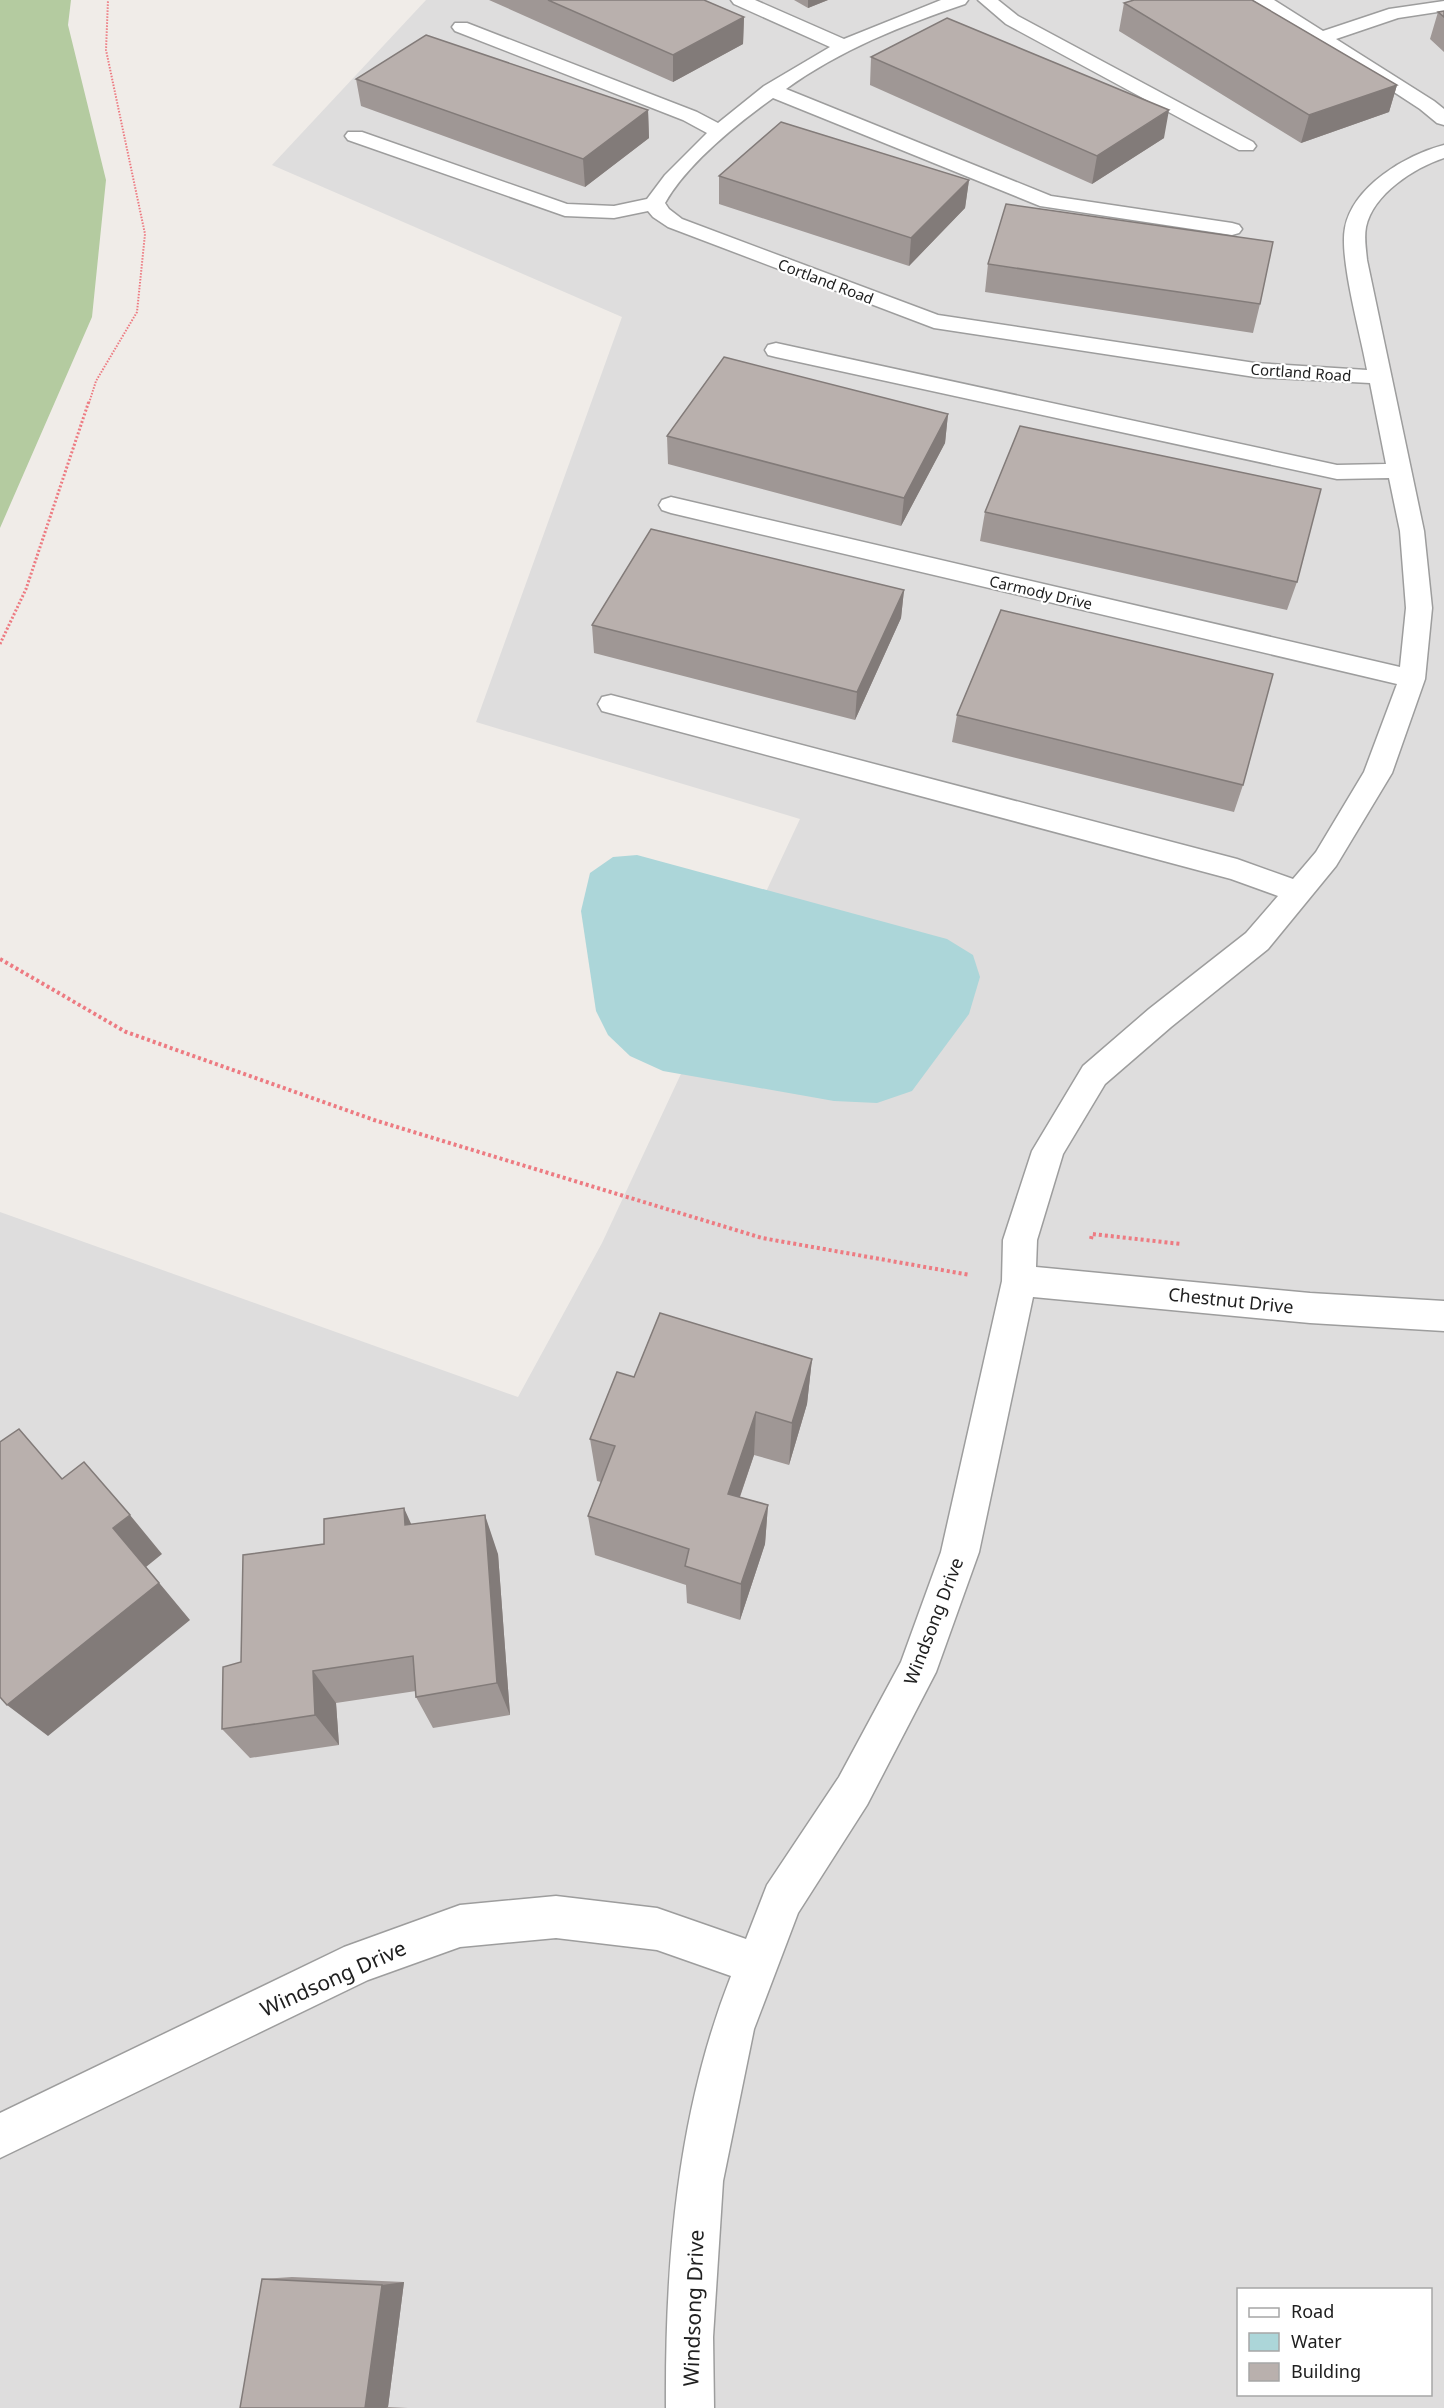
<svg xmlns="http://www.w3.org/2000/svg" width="1444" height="2408" viewBox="0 0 1444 2408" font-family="'Noto Sans',sans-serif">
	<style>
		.residential { fill: #dedddd; fill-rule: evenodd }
		.forest { fill: #b4cba0 }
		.water { fill: #acd6d9 }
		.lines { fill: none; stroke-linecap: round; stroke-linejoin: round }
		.minor-casing { stroke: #9d9d9d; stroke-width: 3 }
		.path-far2 { stroke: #ed7b82; stroke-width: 2; stroke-dasharray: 1.5 1.5; stroke-linecap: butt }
		.path-far1 { stroke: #ed7b82; stroke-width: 3; stroke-dasharray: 2 2; stroke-linecap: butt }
		.path { stroke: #ed7b82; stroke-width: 4; stroke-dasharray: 3 3; stroke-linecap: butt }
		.minor { fill: #fff; fill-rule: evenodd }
		.wall { fill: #9f9795 }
		.shaded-wall { fill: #827b79 }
		.building { fill: #b9b0ad; stroke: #827b79; stroke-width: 1.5 }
		.labels { text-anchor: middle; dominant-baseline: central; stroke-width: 4.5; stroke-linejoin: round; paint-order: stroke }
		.far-street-label { font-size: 15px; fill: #202020; stroke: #fff }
		.street-label { font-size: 18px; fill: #202020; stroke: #fff }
		.near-street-label { font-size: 21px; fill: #202020; stroke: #fff }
	</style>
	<rect width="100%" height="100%" fill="#f0ece8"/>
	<path class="residential" d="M426,0H1444V2408H0V1212L518,1397L602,1243L800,819L476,722L622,317L272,165ZM1238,2290H1430V2394H1238Z"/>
	<path class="forest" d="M0,0H71L68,25L106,180L92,317L0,528Z"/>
	<path class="water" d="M637,855L947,939L973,955L980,977L969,1014L912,1091L877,1103L834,1101L663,1071L630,1056L608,1035L596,1011L581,911L590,873L613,857Z"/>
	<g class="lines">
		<defs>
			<path id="minor" d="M731,0H755L844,39L941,0H968L965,4C903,25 840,50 786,89L1051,196L1232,223L1239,225L1242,229L1239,233L1232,235L1040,206L773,98C737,124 687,164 665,203L669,209L682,219L938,315L1255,363L1367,370C1361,336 1339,258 1345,228C1353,186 1406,155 1444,145V158C1414,168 1373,194 1366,227C1364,238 1366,249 1367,260L1424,531L1432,608L1425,679L1392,773L1336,866L1268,949L1171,1027L1105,1084L1063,1154L1037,1240L1036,1267L1310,1293L1444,1301V1331L1310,1323L1033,1297L979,1552L936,1672L867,1805L798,1913L754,2029L723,2181L713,2337L714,2408H666C665,2262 677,2113 731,1976L657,1950L556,1938L460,1947L368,1980L0,2158V2113L344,1947L460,1905L556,1896L657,1908L746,1939L767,1885L839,1777L901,1662L941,1552L1002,1281L1003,1240L1032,1151L1083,1066L1149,1009L1246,933L1278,896L1231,879L602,711L598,704L602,697L611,695L1237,859L1293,879L1316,852L1364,772L1397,684L671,513L662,510L659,505L662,500L671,497L1400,667L1406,608L1400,531L1389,478L1337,479L776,357L768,355L765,350L768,345L776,343L1337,465L1386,464L1370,383L1255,377L934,328L668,227L653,217L648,211L614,218L565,216L348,140L345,136L348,132H362L567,204L614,206L647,199L665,175L707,133L683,120L455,31L452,27L455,23H467L697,112L718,123L764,86L830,47L734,4Z
				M978,0H998L1018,16L1253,142L1256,146L1253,150H1239L1006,24Z
				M1253,0H1274L1323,31L1389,9L1444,1V11L1398,18L1336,39L1434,101L1444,109V125L1437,123L1420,109Z"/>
		</defs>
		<use href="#minor" class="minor-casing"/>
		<path class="path-far2" d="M89,403L96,381L137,312L145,234L106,50L108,0"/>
		<path class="path-far1" d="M0,644L26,589L89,401"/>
		<path class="path" d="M0,959L126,1032L374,1120L762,1238L970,1275
			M1091,1239L1092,1234L1181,1244"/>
		<use href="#minor" class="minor"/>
	</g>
	<path class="wall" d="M489,0H704L744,17L743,44L673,82Z
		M794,0H828L808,8Z
		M1124,3L1397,85L1389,112L1301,143L1119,31Z
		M1444,11V52L1430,39L1438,12Z
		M871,57L1164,138L1092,184L870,85Z
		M356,79L648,110L649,138L585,187L361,106Z
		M719,176L969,180L965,208L909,266L719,204Z
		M988,264L1260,304L1253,333L985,292Z
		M948,414L945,443L901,526L668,464L667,436Z
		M985,512L1297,582L1287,610L980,541Z
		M904,590L901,618L855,720L594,653L592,625Z
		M957,715L1243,785L1234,812L952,742Z
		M812,1359L807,1404L789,1465L754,1455L740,1497L768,1505L765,1544L740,1620L687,1603L686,1585L595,1555L588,1516L601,1482L597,1481L590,1439L634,1377Z
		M412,1525L498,1554L510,1715L433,1728L416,1697V1691L336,1703L339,1745L250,1758L222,1729L241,1662L324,1544Z
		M292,2277L404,2282L388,2407L408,2408H240L262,2279Z"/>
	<path class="shaded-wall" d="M808,0H828L808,8Z
		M744,17L743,44L673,82V55Z
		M1397,85L1389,112L1301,143L1309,115Z
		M648,110L649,138L585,187L583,159Z
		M1169,110L1164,138L1092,184L1097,156Z
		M969,180L965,208L909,266L911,238Z
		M948,414L945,443L901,526L904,498Z
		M904,590L901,618L855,720L857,692Z
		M812,1359L807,1404L789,1465L792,1423Z
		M756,1412L754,1455L727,1534L728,1494Z
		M768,1505L765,1544L740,1620L741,1584Z
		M404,1508L422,1548L405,1525Z
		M130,1515L162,1554L146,1567L190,1620L48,1736L7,1705L113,1528Z
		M485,1515L498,1554L510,1715L497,1683Z
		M313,1671L336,1703L339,1745L315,1715Z
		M404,2282L388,2407L386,2408H365L382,2285Z"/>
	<path class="building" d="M548,0H704L744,17L673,55Z
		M1134,0H1252L1397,85L1309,115L1124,3Z
		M1444,11V17L1438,12Z
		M947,18L1169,110L1097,156L871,57Z
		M426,35L648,110L583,159L356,79Z
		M781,122L969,180L911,238L719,176Z
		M1006,204L1273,242L1260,304L988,264Z
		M724,357L948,414L904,498L667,436Z
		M1020,426L1321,489L1297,582L985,512Z
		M651,529L904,590L857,692L592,625Z
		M1001,610L1273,674L1243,785L957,715Z
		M660,1313L812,1359L792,1423L756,1412L728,1494L768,1505L741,1584L685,1566L689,1549L588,1516L615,1446L590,1439L617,1372L634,1377Z
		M19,1429L62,1479L84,1462L130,1515L113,1528L159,1583L7,1705L0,1697V1442Z
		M404,1508L405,1525L485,1515L497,1683L416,1697L413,1656L313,1671L315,1715L222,1729L223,1667L241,1662L243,1555L324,1544V1519Z
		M262,2279L382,2285L365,2408H240Z"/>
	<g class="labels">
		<g class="far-street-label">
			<text transform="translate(826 281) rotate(21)">Cortland Road</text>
			<text transform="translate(1301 372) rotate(4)">Cortland Road</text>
			<text transform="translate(1041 592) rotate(13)">Carmody Drive</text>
		</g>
		<g class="street-label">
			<text transform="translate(1231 1300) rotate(6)">Chestnut Drive</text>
			<text transform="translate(933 1621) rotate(-69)">Windsong Drive</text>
		</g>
		<g class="near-street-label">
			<text transform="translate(333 1978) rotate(-24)">Windsong Drive</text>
			<text transform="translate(693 2308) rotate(-88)">Windsong Drive</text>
		</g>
	</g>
	<rect x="1237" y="2288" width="195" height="108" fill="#ffffff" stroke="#a6a6a6" stroke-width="1.5"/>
	<rect x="1249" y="2308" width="30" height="9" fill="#ffffff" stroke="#a6a6a6" stroke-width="1.5"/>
	<text x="1291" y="2318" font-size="18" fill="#202020">Road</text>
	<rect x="1249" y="2333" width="30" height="18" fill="#acd6d9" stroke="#a6a6a6" stroke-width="1.5"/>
	<text x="1291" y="2348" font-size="18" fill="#202020">Water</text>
	<rect x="1249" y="2363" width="30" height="18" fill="#b9b0ad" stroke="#a6a6a6" stroke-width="1.5"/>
	<text x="1291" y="2378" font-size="18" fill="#202020">Building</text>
</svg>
